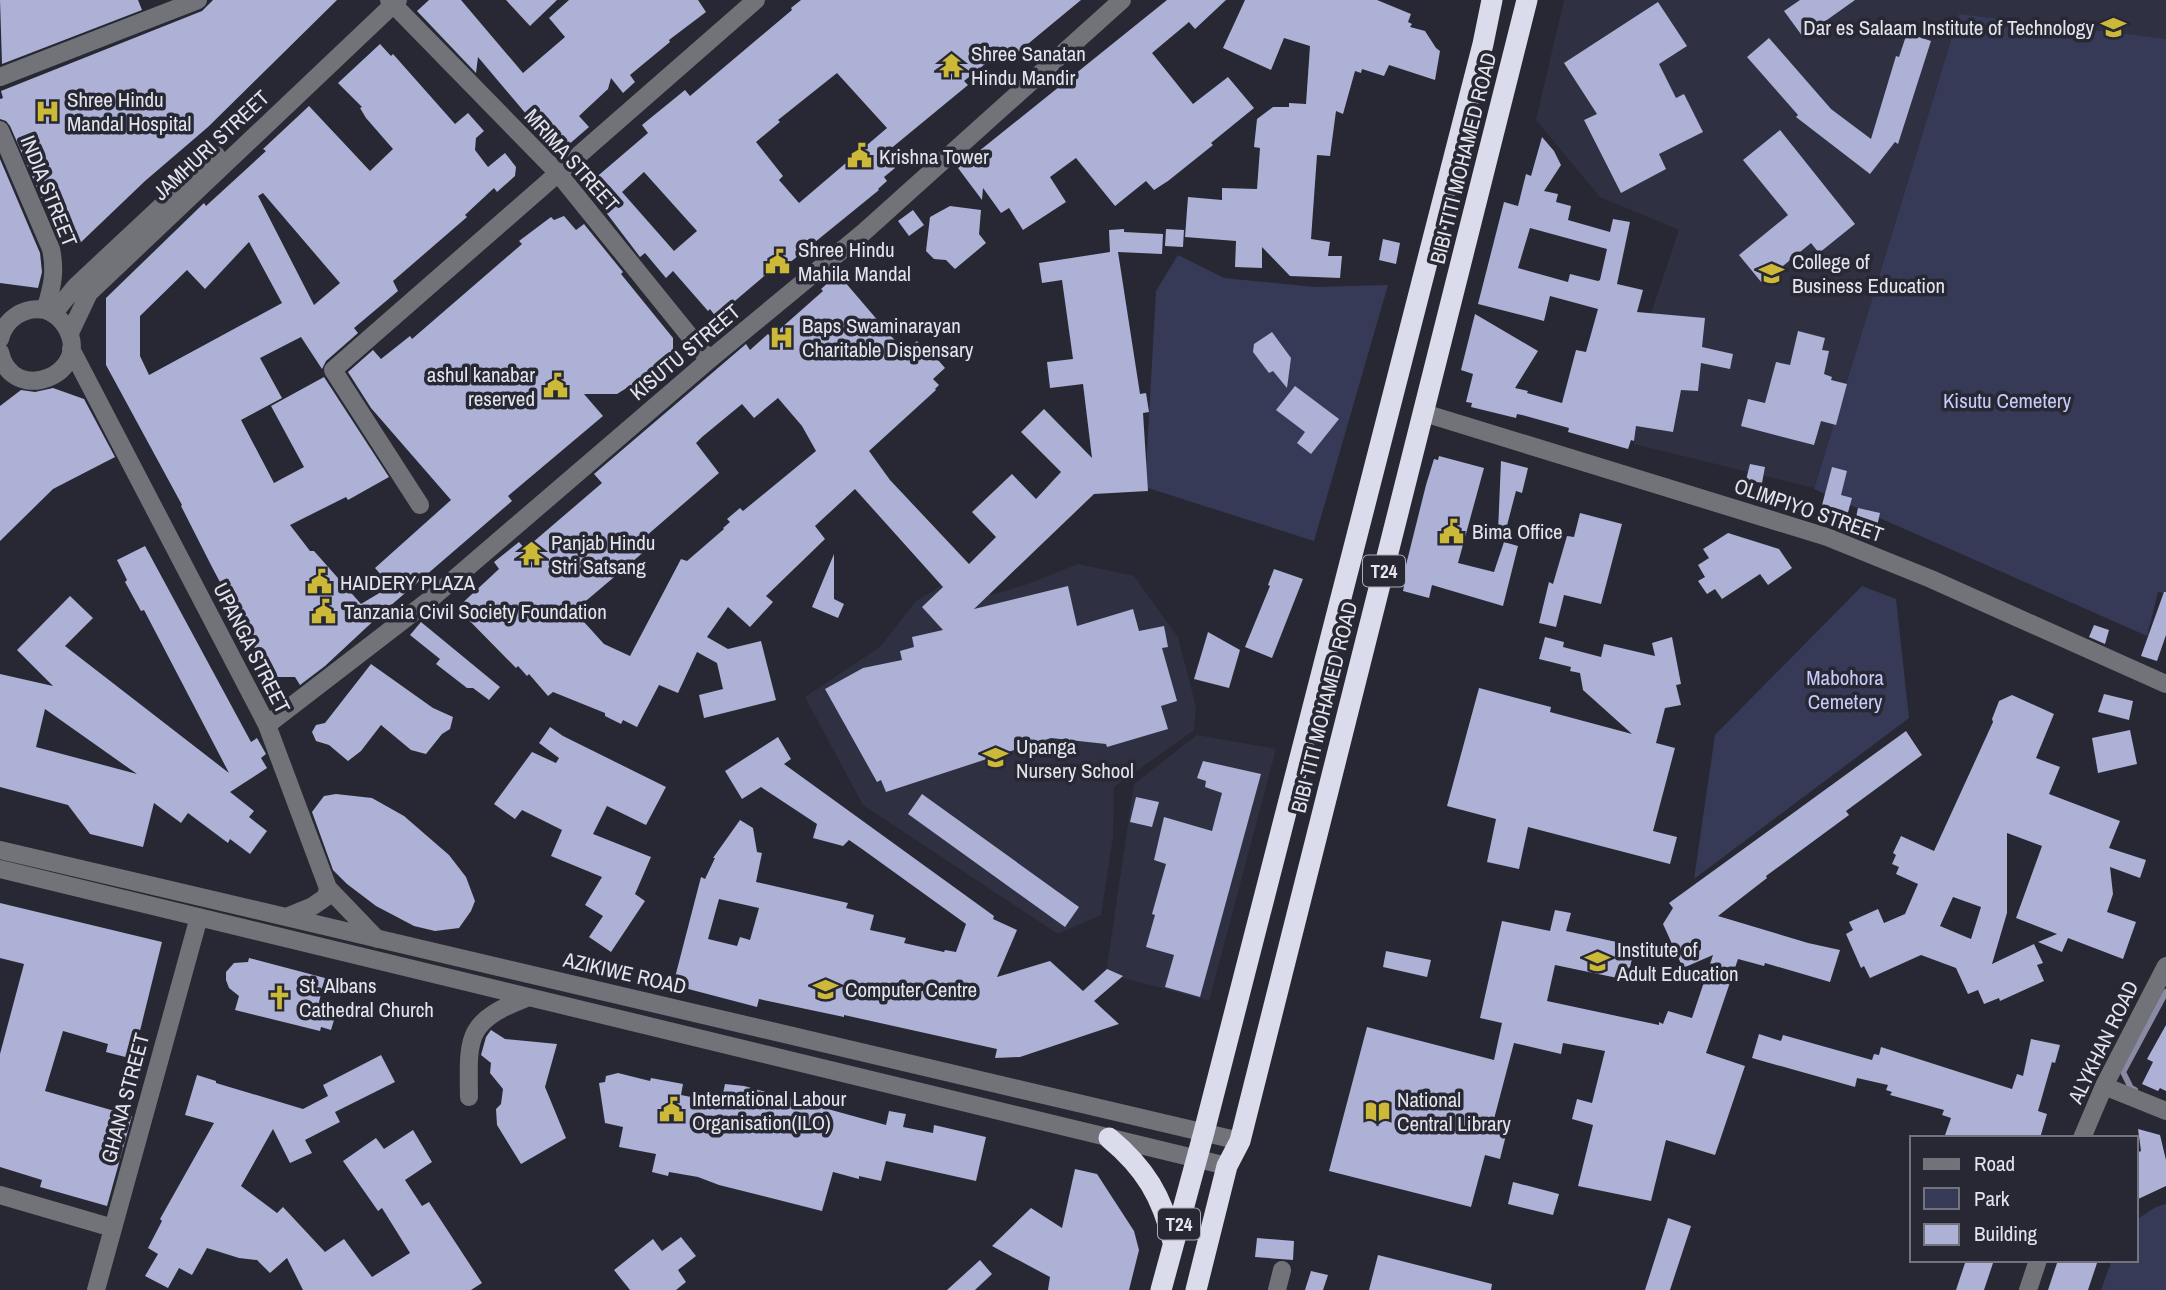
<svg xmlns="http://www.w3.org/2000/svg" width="2166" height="1290" viewBox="0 0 2166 1290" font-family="'Archivo Narrow',sans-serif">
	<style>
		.built { fill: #2f3142 }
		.green { fill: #373a57 }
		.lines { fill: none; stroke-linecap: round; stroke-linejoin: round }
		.stream { stroke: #898ba5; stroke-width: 6 }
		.building { fill: #acb1d5; fill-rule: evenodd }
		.minor { stroke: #727379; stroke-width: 18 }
		.highway { stroke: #dadceb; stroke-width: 21 }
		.labels { text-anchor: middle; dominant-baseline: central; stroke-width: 7; stroke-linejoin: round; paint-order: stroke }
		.shield { fill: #272833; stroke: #abacb4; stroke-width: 2 }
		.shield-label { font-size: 19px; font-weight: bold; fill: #e3e4ec }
		.poi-label { font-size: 21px; fill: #e3e4ec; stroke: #272833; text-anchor: start }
		.street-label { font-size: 21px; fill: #e3e4ec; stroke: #272833 }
		.park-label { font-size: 21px; fill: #c6cbfa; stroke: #272833 }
	</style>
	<rect width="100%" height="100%" fill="#272833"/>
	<path class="built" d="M1564,0H2166V40L1959,14L1814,488L1634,444L1650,316L1679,230L1600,197L1536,120Z
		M1078,564L1134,576L1178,637L1196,707L1194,730L1114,787L1113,837L1101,915L1058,934L863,805L805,697L880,647L916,601L935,590L942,583L957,580L992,595L1025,585Z
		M1197,735L1276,749L1209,1001L1106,973L1134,784Z"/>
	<path class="green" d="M1959,14L2166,39V593L2158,592L2147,636L1814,489Z
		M1178,255L1224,278L1314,287L1388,285L1314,541L1145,487L1156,291Z
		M1862,586L1896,599L1909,718L1694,879L1715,735Z
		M2166,1204V1290H2101L2112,1260H2136V1220L2156,1207Z"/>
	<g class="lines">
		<path class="stream" d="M2135,1090L2131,1088L2123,1072L2166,992"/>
	</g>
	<path class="building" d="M0,0H138L142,10L2,64Z
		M213,0H337L208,127L145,181L77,246L60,240L10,126L6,121L0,119V99L3,98L1,91L202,11Z
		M429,0H461L523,73L565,37L549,18L569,0H698L706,12L669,40L670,42L630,75L635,82L623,93L611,78L608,89L579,116L589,127L559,153L478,57L476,73L417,11Z
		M506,0H557L530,26Z
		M801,0H1081L1006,62L1000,52L964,81L968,85L883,155L895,168L884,177L887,181L878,189L879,190L788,264L783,260L716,317L710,309L708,311L673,271L666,278L645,253L640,257L586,186L648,133L642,125L685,90L690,96L792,10L791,8ZM837,73L887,128L799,203L779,180L783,176L756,142L780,122L778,120ZM644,172L697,231L674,251L622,192Z
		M1167,0H1226L1195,29L1189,22L1152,53L1193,104L1228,77L1254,108L1211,143L1213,145L1168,181L1154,190L1146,181L1115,206L1076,158L1050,177L1066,202L1023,230L1009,208L1001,213L983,188L982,200L958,168Z
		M1245,0H1377L1411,14L1408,22L1412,24L1410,27L1425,31L1436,48L1440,51L1435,80L1389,65L1384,76L1362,69L1361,73L1355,71L1343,114L1336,111L1330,156L1317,155L1311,239L1330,242L1328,256H1342L1340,278L1290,276L1262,247V268L1235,267L1236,241L1185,237L1188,197L1222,200V188L1257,189L1260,148L1254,147L1257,119L1273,107H1289V103L1306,104L1310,46L1284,38L1271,70L1223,48Z
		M1800,0H1855L1803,37L1784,11Z
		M1658,2L1687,46L1659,64L1676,98L1684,94L1703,132L1659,154L1666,169L1621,193L1584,120L1597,114L1564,63Z
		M1907,33L1931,41L1898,144L1895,142L1870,174L1796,117L1798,115L1747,57L1769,38L1831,109L1871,139L1896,56L1899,57Z
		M380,44L391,56L393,54L455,124L468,113L484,131L476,138L475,150L488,167L505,153L516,167L515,176L497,192L494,188L465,215L467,217L393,281L398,291L354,328L358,333L326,361L322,369L301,337L260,358L282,398L241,420L274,483L304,467L271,406L324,377L389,477L348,500L346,497L290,525L310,551H314L361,604L386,589L379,579L382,576L375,568L451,500L371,408L348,372L373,350L381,359L410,336L412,339L522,244L519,241L551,217L554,220L564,216L576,230L584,224L623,272L621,274L673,338V354L636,388L633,384L617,394H584L603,416L508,496L512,501L382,613L325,666L300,685L295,677H270L212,567L181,506L182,505L106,365V298L204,203L206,206L266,151L263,149L309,106L370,171L393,149L366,118L360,108L362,107L338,83ZM263,193L340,283L314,305L258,196ZM249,242L282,303L149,375L140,356V316L187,270L205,289Z
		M1780,130L1855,224L1819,253L1811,243L1762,283L1739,255L1788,215L1743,160Z
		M1542,137L1554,151L1561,165L1544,191L1558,194L1556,202L1571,206L1568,220L1610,232L1613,219L1630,222L1617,284L1643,290L1637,312L1705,318L1702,347L1733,354L1730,369L1701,363L1698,391L1681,390L1673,432L1636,426L1634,441L1631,440L1628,449L1568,432L1569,428L1522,415L1517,414L1516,418L1471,407L1472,403L1466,402L1473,374L1461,370L1475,314L1538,351L1515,388L1528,391L1527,393L1562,403L1576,350L1586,352L1598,309L1550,296L1544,321L1478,304L1504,202L1518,206L1526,174L1531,176ZM1530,228L1607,249L1600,280L1598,281L1570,274L1568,282L1518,268Z
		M0,159L40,253L42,272L38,288L0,283Z
		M950,206L981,210L979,234L986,243L955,269L946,260L934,259L926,251L930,217Z
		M913,210L924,225L909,236L898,221Z
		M1124,229V232L1163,234L1162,254L1118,252L1140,394L1146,393L1149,412L1143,413L1148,491L1094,494L974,609L1068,586L1077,626L1133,609L1139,631L1164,626L1168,647L1162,648L1177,701L1161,706L1168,729L1107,747L1106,744L1051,738L886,792L881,780L877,782L825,689L863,668L902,660L900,651L914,647L912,637L943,630L922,607L943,587L855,489L815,526L825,539L766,596L773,602L750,627L728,607L707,637L728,649L761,641L776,700L704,718L699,695L723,689L717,663L697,652L678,693L659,685L637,727L623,720L621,724L605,716V713L553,692L548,696L529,674L527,676L518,666L516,668L457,608L499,569L494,562L519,542L525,549L602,483L594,474L746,344L750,350L768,334L771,337L823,291L821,289L838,274L904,351L917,341L929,356L932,353L945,368L933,379L939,385L935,389L936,390L869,451L890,480L969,564L996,537L972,512L1012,474L1036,499L1061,472L1021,432L1044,409L1092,458L1083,384L1050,388L1047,362L1073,359L1062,280L1042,283L1039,263L1110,252L1109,230ZM778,398L802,426L816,451L743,511L740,508L727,519L730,522L723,528L724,529L687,561L681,559L630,656L604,644L574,611L652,545L645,537L719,473L696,443L702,437L742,404L754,418Z
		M1166,229L1184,230L1183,247L1165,246Z
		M1383,239L1400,243L1396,264L1379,260Z
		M1798,331L1825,338L1822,350L1829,351L1824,374L1832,377L1831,380L1847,384L1836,425L1821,421L1814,445L1741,426L1748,399L1765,403L1776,362L1790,365Z
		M1272,332L1291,358L1287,388L1273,371L1269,373L1253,352L1254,344Z
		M1295,386L1339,419L1311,454L1297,443L1305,432L1276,410Z
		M53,388L84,399L115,457L53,489L0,541V406L21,390L35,392Z
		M1439,456L1484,468L1458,563L1494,572L1504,542L1518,546L1503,606L1432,585L1429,598L1403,591L1404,586L1401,585L1426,485L1434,459L1438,460Z
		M1501,461L1528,468L1522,493L1516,491L1505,533L1498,532Z
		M1750,464L1765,467L1762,483L1746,480Z
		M1832,467L1847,471L1841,495L1852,498L1847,516L1821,509Z
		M1858,508L1880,513L1876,531L1854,526Z
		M1580,513L1622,524L1601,604L1564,595L1556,627L1539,623L1549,582L1553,584L1567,536L1574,537Z
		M1728,533L1779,549L1792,568L1768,585L1760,574L1722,599L1715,589L1707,594L1698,581L1705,577L1698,565L1709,558L1703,549Z
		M145,546L251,742L257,738L266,754L261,758L267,768L230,792L254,811L249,817L267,831L250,854L230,839L228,843L188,813L181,823L154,803L143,847L90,834L68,805L0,787V674L53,686L17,650L70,596L93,618L65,646L229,773L144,610L141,611L125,582L127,580L117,560ZM45,709L137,774L36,747Z
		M834,554V599L844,604L838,618L812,607Z
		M1274,569L1303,579L1272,658L1245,647L1270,586L1268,585Z
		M2164,592H2166V635L2157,661L2141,656Z
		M421,622L500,687L489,700L473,688H467L436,664L440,659L410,635Z
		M2094,625L2109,630L2105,644L2089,637Z
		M1208,632L1240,650L1229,688L1194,679Z
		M1545,637L1564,642L1563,647L1601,657L1604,644L1655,656L1652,643L1672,637L1681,684L1676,685L1681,705L1665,708L1656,743L1675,748L1653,831L1677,837L1670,864L1528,827L1519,869L1487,862L1496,819L1447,806L1479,688L1551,707L1550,712L1632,734L1583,690L1580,673L1570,671L1571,667L1539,659Z
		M371,664L433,708L453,717L450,729L442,734L426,754L411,750L381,725L361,751L348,761L329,745L316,741L312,732L316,725L325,723Z
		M2104,694L2133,701L2129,720L2098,712Z
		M2012,695L2054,714L2036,758L2060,767L2049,794L2120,821L2109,848L2146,860L2140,878L2110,867L2113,894L2107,912L2136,922L2123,959L2068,938L2062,952L2038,942L2057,934L2016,918L2042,846L2007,833V913L1992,964L2034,944L2043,963L2037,965L2044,981L2000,1001L1999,998L1984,1004L1978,990L1968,994L1956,968L1921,955L1870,978L1864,966L1861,968L1846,934L1853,930L1849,922L1878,909L1884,923L1905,914L1918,884L1896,874L1899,867L1892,864L1896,855L1893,853L1901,836L1934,851L1993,722L1992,719L1999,701ZM1953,897L1981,907L1971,939L1940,926Z
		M550,727L563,736L666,787L646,825L607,806L593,834L651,857L635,894L645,901L611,952L589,937L603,916L585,905L602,877L551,856L562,830L522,810L515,819L494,804L532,752L556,763L559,758L539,743Z
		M2130,730L2137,764L2098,773L2092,738Z
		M1906,731L1922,755L1846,811L1849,815L1766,876L1767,878L1718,916L1808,943L1840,950L1830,982L1765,963L1764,966L1738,959L1706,1053L1745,1066L1715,1155L1666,1140L1651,1201L1578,1186L1593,1125L1572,1119L1577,1099L1592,1103L1605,1051L1563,1043L1561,1054L1514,1043L1494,1119L1509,1123L1500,1159L1485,1155L1471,1207L1329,1171L1367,1027L1494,1060L1502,1023L1480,1018L1502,921L1550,931L1555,910L1571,913L1566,931L1635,946L1627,980L1555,965L1547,1001L1659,1025V1022L1663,1024L1668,1011L1692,1018L1713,955L1683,968L1663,924L1673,908L1669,903Z
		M778,737L791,759L784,764L994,916L993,919L1017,930L997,977L1050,961L1083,991L1107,969L1123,976L1094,1001L1119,1024L1020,1057L995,1058L997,1049L844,1015V1017L759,999L757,1007L673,985L701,877L705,879L715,858H713L740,820L753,828L757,852L762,853L756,882L848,903L846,908L874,915L870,930L906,938L904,943L944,952L945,950L956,952L966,924L862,849L849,840L843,846L813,838L817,824L761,787L742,799L725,771ZM719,899L759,908L750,940L740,937L737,946L708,939Z
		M1203,761L1261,774L1200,997L1165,987L1174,955L1146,947L1155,915L1152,914L1166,864L1154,860L1164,817L1212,831L1222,793L1205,787L1206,781L1197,778Z
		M336,794L372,798L404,816L449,855L466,877L475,901L471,911L459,928L435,931L414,926L376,906L347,884L333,870L312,812L324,796Z
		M922,794L1079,907L1065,927L908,814Z
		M1136,797L1159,802L1152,827L1130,822Z
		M0,903L162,942L133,1059L106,1052L108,1044L63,1031L45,1091L132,1116L107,1206L40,1187L42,1180L0,1167V1054L24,964L0,958Z
		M1386,951L1431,960L1427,977L1383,967Z
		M249,958L325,978L319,1002L338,1007L331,1030L321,1027L320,1031L235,1010L239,996L229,988L226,980V972L234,963L248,962Z
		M2166,1025V1091L2160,1088L2158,1091L2142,1084L2153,1062L2147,1059Z
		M491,1030L505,1039L557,1044L545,1087L566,1138L521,1164L497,1125L496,1109L501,1104L503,1089L490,1073L491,1063L481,1055L486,1037Z
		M1759,1034L1781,1041L1783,1035L1872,1060L1874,1054L1879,1055L1881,1047L2012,1089L2017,1074L2023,1076L2031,1039L2060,1045L2055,1063L2052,1062L2038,1111L2047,1114L2040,1138H1944L1951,1118L1942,1115L1944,1110L1890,1095L1892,1092L1886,1090L1888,1085L1857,1078L1855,1087L1752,1058Z
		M381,1055L395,1082L335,1112L340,1122L305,1140L312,1153L290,1163L273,1129L241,1186L277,1213L283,1207L325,1252L344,1239L372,1277L410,1253L382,1208L378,1211L343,1161L376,1138L384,1149L413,1130L432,1162L405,1180L422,1206L429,1202L482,1283L471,1290H303L287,1258L270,1273L257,1260L239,1258L207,1248L192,1275L179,1268L168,1288L145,1276L158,1254L148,1248L162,1221L160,1219L214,1123L185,1115L197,1075L216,1081V1083L303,1109L328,1096L323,1085Z
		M618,1073L650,1081L651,1078L683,1084L681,1095L721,1103L725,1084L744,1086L886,1125L889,1111L906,1114L903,1127L933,1133L934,1125L986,1137L976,1181L886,1161L881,1181L859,1176V1179L833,1172L822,1211L719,1185L698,1177L669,1172L668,1176L652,1172L656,1154L619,1147L623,1127L605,1123L599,1083L605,1082L606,1076Z
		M2138,1129L2160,1135L2166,1160V1186L2136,1200V1153L2141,1151Z
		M1075,1169L1097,1174L1134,1231L1139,1250L1129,1290H1048L1050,1277L992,1246L1031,1208L1062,1228Z
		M1513,1182L1559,1194L1553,1215L1508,1204Z
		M1668,1218L1691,1226L1670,1290H1645Z
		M681,1237L696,1256L678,1270L686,1282L676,1290H630L614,1270L653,1239L662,1251Z
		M1257,1238L1294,1241L1293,1260L1255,1257Z
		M1378,1255L1492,1284L1491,1290H1369Z
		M980,1260L992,1274L975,1290H947Z
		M1966,1260H1994L1984,1290H1956Z
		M2058,1260H2098L2088,1290H2048Z
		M1311,1271L1328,1275L1323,1290H1305Z"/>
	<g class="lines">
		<path class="minor" d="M389,0L558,173L709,360
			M0,77L198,0
			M0,130L51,249C56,272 52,288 45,310
			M53,314L76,286L216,155
			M70,333L89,293L398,0
			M0,339C5,319 24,306 45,310C53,312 62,320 66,327C94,374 12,407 0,352
			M71,349L267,725L328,888L377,939
			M1424,413L1827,537L1931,579L2166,684
			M420,505L333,370L756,0
			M267,725L432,598L709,360L864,232L1122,0
			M0,850L1240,1141
			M0,869L1227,1166
			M286,917L313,906L326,897L328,888
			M2104,1086L2166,1111
			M469,1097C468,1035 466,1021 529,997
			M2082,1138L2104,1086L2166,966
			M0,1195L113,1228
			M96,1290L199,917
			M1277,1290L1282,1270
			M2028,1290L2038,1260"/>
		<path class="highway" d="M1109,1138C1145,1168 1162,1196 1173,1242
			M1161,1290L1204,1132L1483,44L1492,0
			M1196,1290L1227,1166L1240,1141L1527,0"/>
	</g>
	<defs>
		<symbol id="university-bare" viewBox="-9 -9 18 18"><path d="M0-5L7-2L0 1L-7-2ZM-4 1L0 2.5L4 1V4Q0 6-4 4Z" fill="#cdb938" stroke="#272833" stroke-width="2.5" paint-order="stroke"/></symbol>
		<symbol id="temple-bare" viewBox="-9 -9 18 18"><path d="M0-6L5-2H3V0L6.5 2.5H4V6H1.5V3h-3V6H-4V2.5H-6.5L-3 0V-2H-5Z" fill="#cdb938" stroke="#272833" stroke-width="2.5" paint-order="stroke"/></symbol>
		<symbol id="hospital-bare" viewBox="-9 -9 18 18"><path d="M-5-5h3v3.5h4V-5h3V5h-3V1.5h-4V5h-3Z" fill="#cdb938" stroke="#272833" stroke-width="2.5" paint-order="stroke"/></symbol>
		<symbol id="civic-bare" viewBox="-9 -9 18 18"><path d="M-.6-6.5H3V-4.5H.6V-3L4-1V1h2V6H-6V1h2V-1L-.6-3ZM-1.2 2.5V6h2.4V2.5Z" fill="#cdb938" stroke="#272833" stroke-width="2.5" paint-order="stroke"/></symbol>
		<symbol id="school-bare" viewBox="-9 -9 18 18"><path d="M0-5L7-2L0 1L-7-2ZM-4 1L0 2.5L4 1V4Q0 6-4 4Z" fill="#cdb938" stroke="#272833" stroke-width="2.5" paint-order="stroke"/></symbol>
		<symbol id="church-bare" viewBox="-9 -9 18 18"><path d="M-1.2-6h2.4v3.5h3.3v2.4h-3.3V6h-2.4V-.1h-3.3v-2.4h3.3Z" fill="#cdb938" stroke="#272833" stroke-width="2.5" paint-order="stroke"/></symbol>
		<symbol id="library-bare" viewBox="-9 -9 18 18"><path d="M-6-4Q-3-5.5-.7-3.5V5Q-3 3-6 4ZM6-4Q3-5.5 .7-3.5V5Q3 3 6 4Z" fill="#cdb938" stroke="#272833" stroke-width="2.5" paint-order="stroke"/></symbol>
	</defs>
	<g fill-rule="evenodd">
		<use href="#university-bare" x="2096" y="10" width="35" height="35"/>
		<use href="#temple-bare" x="934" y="48" width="35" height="35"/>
		<use href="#hospital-bare" x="30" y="94" width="35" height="35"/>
		<use href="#civic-bare" x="842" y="138" width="35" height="35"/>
		<use href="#civic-bare" x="760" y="244" width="35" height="35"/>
		<use href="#university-bare" x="1754" y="256" width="35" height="35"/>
		<use href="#hospital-bare" x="764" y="320" width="35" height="35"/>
		<use href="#civic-bare" x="538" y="368" width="35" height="35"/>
		<use href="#civic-bare" x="1434" y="514" width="35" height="35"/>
		<use href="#temple-bare" x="514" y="536" width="35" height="35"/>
		<use href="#civic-bare" x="302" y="564" width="35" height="35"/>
		<use href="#civic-bare" x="306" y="594" width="35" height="35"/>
		<use href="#school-bare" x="978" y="740" width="35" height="35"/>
		<use href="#university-bare" x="1580" y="944" width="35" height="35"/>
		<use href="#university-bare" x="808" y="972" width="35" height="35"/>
		<use href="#church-bare" x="262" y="980" width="35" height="35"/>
		<use href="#civic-bare" x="654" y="1092" width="35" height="35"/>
		<use href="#library-bare" x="1360" y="1094" width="35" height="35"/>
	</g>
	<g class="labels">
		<g class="shield">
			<rect x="1363" y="555.5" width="42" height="31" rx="5"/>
			<rect x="1158" y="1208.5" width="42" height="31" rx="5"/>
		</g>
		<g class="shield-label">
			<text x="1384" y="571">T24</text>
			<text x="1179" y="1224">T24</text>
		</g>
		<g class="poi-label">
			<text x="2094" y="27" text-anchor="end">Dar es Salaam Institute of Technology</text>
			<text x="971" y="53">Shree Sanatan<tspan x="971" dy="24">Hindu Mandir</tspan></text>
			<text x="67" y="99">Shree Hindu<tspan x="67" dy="24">Mandal Hospital</tspan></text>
			<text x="879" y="156">Krishna Tower</text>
			<text x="798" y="249">Shree Hindu<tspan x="798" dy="24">Mahila Mandal</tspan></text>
			<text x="1792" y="261">College of<tspan x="1792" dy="24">Business Education</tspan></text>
			<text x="802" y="325">Baps Swaminarayan<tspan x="802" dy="24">Charitable Dispensary</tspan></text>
			<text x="535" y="374" text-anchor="end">ashul kanabar<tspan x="535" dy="24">reserved</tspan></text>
			<text x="1472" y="531">Bima Office</text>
			<text x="551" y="542">Panjab Hindu<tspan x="551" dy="24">Stri Satsang</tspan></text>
			<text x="340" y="582">HAIDERY PLAZA</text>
			<text x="344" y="611">Tanzania Civil Society Foundation</text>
			<text x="1016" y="746">Upanga<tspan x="1016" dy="24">Nursery School</tspan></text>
			<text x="1617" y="949">Institute of<tspan x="1617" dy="24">Adult Education</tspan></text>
			<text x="299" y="985">St. Albans<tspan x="299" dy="24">Cathedral Church</tspan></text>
			<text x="845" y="989">Computer Centre</text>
			<text x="692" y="1098">International Labour<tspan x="692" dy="24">Organisation(ILO)</tspan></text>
			<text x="1397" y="1099">National<tspan x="1397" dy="24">Central Library</tspan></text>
		</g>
		<g class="street-label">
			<text transform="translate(211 145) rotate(-43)">JAMHURI STREET</text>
			<text transform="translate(1463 158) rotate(-76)">BIBI TITI MOHAMED ROAD</text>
			<text transform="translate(572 160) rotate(48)">MRIMA STREET</text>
			<text transform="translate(49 191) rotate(68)">INDIA STREET</text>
			<text transform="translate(685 352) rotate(-40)">KISUTU STREET</text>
			<text transform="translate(1809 510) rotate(19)">OLIMPIYO STREET</text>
			<text transform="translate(252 648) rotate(63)">UPANGA STREET</text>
			<text transform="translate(1324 707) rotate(-76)">BIBI TITI MOHAMED ROAD</text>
			<text transform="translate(625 973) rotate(13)">AZIKIWE ROAD</text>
			<text transform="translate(2103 1042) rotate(-64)">ALYKHAN ROAD</text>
			<text transform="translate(125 1098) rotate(-75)">GHANA STREET</text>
		</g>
		<g class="park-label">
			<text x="2007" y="400">Kisutu Cemetery</text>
			<text x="1845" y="677">Mabohora<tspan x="1845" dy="24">Cemetery</tspan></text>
		</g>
	</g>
	<rect x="1910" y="1136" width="228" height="126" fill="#272833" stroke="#72737d" stroke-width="2"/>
	<rect x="1924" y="1159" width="35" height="10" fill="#727379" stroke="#72737d" stroke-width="2"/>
	<text x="1974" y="1171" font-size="21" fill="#e3e4ec">Road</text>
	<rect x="1924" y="1188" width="35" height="21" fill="#373a57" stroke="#72737d" stroke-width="2"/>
	<text x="1974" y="1206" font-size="21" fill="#e3e4ec">Park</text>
	<rect x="1924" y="1224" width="35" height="21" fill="#acb1d5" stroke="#72737d" stroke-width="2"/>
	<text x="1974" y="1241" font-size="21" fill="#e3e4ec">Building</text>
</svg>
